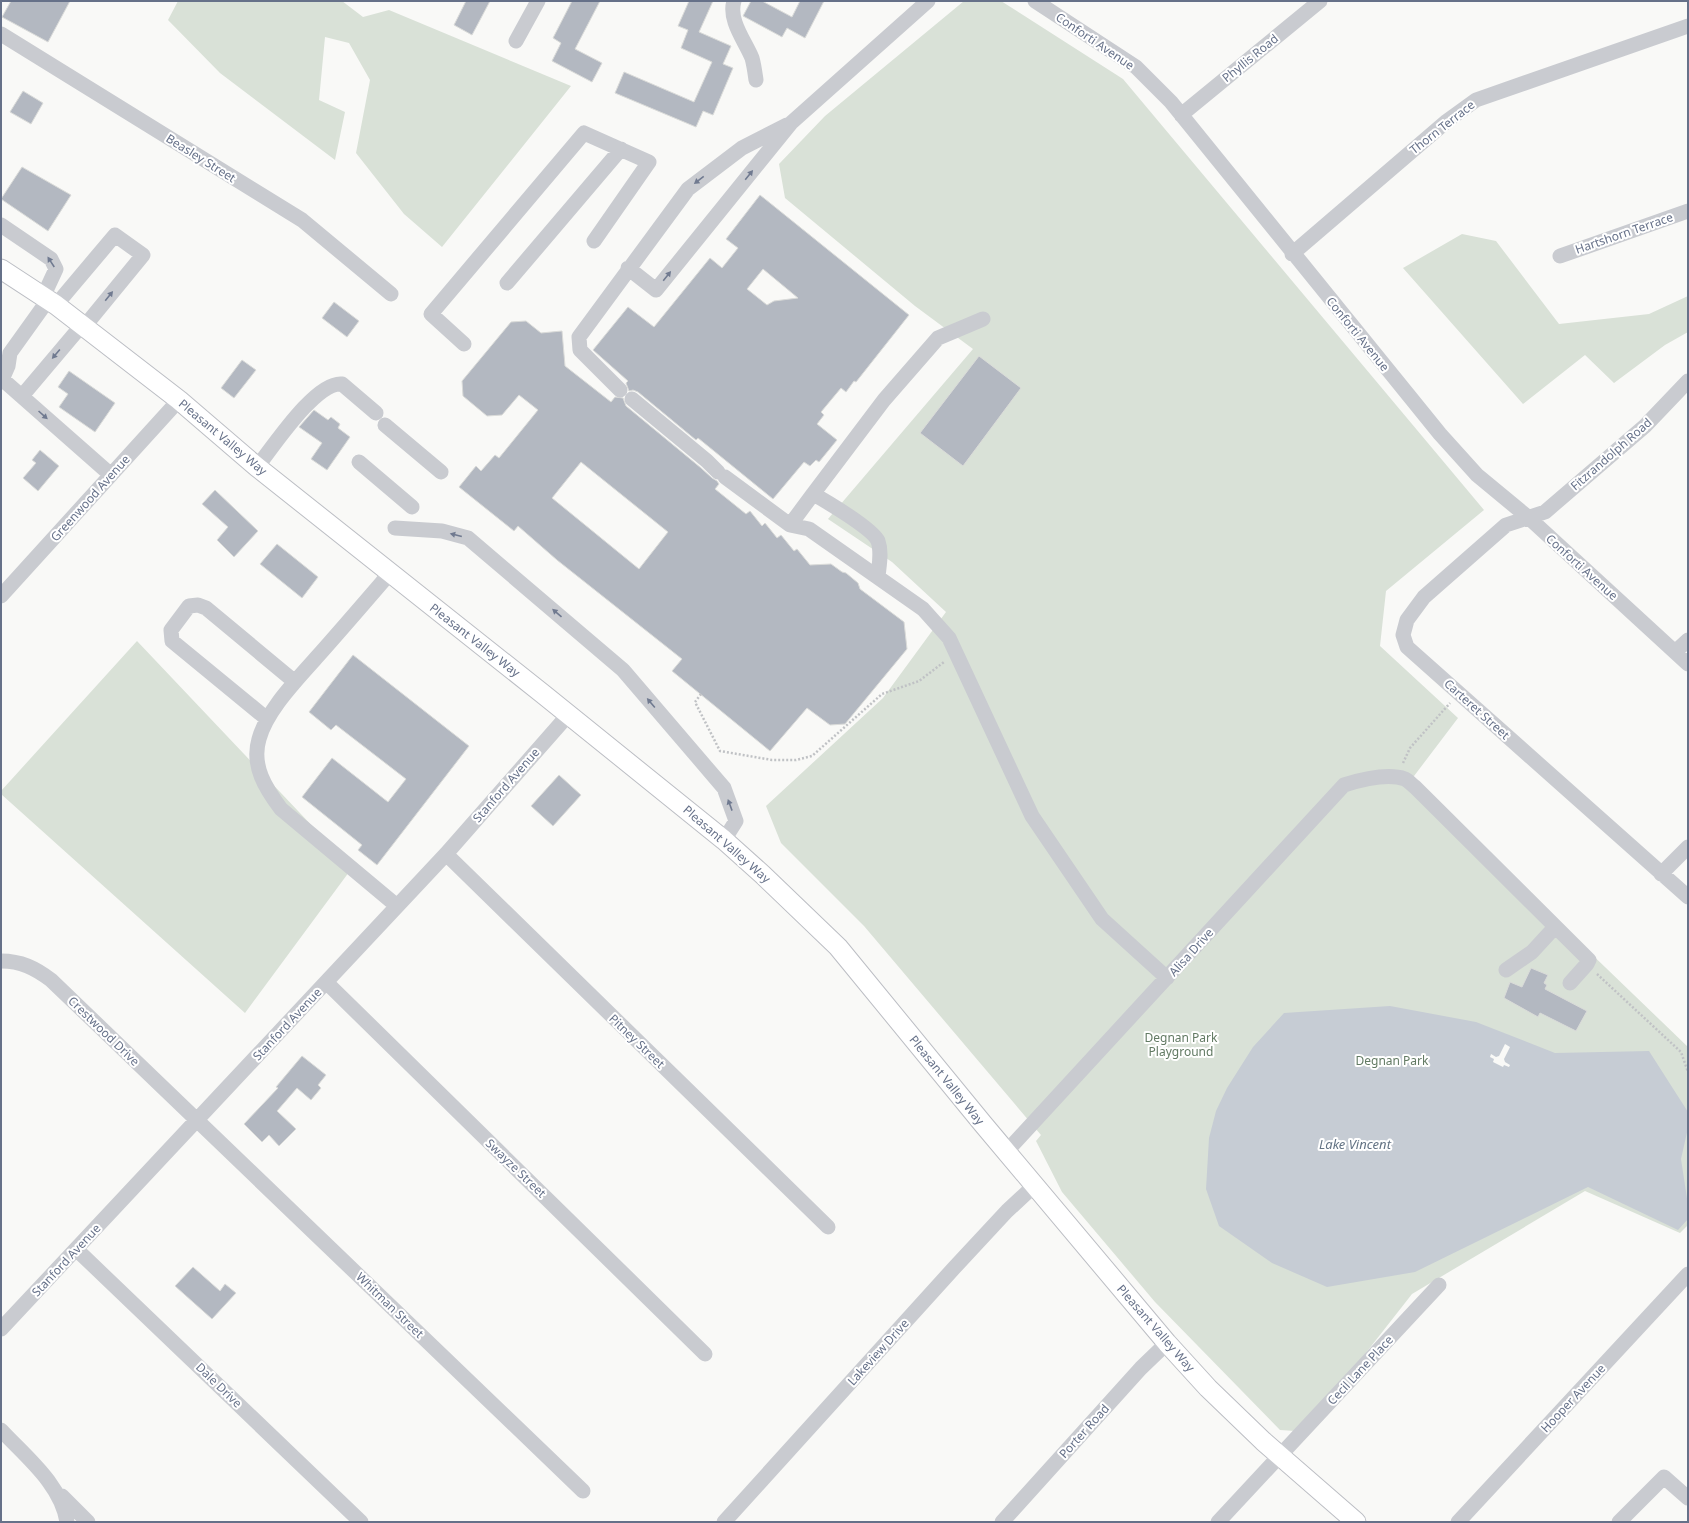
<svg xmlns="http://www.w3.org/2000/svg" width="1689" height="1523" viewBox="0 0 1689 1523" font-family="'Noto Sans',sans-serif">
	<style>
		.green { fill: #d9e1d7 }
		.water { fill: #c6ccd4 }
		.pier { fill: #f9f9f7 }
		.building { fill: #b3b8c1; stroke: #dadbd9; fill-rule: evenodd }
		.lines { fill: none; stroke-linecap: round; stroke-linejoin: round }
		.major-casing { stroke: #bcbec4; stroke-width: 21 }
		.path { stroke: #c0c2c5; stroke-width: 2.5; stroke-dasharray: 2 2; stroke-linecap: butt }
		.minor { stroke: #c9cbd0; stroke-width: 15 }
		.major { stroke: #fff; stroke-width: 19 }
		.oneway { fill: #707a90 }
		.labels { text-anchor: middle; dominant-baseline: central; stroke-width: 4; stroke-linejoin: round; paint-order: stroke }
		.street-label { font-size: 12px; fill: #667189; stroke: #fff }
		.park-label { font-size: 12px; fill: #627a63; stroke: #fff }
		.water-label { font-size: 13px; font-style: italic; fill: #637384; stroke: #fff }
	</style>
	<rect width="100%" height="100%" fill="#f9f9f7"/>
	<path class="green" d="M178,1H342L363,17L389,10L571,86L442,247L404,214L356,153L370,80L349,43L325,37L319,100L345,112L335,160L220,73L168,20Z
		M964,1H1001L1123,79L1484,510L1386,591L1380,646L1458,718L1411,780L1688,1047V1225L1680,1233L1585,1191L1412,1294L1307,1428L1295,1431L1280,1430L1155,1302L1062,1192L1036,1141L1041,1135L864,926L781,843L766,806L883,698L946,612L892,562L828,519L973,349L915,306L785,198L779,164L825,116Z
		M1462,234L1496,241L1559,324L1649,314L1688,296V332L1665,345L1614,383L1585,355L1523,404L1403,268Z
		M137,641L352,868L245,1013L1,794V791Z"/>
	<path class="water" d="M1390,1006L1476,1022L1555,1053L1649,1051L1688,1112V1128L1681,1159L1688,1205V1219L1678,1230L1588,1187L1415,1272L1327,1287L1272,1263L1219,1226L1206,1189L1209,1138L1216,1111L1227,1088L1253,1047L1284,1013Z"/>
	<path class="pier" d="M1505,1044L1510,1047L1504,1059L1505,1062L1510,1065L1509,1067L1504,1065L1503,1067L1493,1062L1494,1059L1490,1057L1491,1054L1496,1057L1499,1056Z"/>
	<path class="building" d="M11,1H70L48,42L2,17Z
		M466,1H490L472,35L454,25Z
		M572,1H600L575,49L602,63L592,82L552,61L561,43L553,38Z
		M689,1H713L699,32L731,46L723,64L733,68L713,115L703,111L696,127L615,93L624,72L694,102L712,62L681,48L688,30L678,26Z
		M751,1H762L792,17L800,1H824L805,38L787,28L782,37L743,16Z
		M23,91L43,103L31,124L10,112Z
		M22,167L71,195L48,231L1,199Z
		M760,195L909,315L856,382L854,381L846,392L841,388L821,412L824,415L817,424L837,440L819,462L816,460L810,466L804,462L773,499L698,438L696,440L638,392L633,390L629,391L626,383L628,381L593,350L628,307L654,327L710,258L722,268L738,248L726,239ZM763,269L798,298L774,301L767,305L747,289Z
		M334,302L359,321L347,337L322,318Z
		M526,321L541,333L562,331L565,366L611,402L615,397L623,398L626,406L701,468L712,478L717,481L719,484L715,489L746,514L750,511L762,526L765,523L777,538L781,535L794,551L797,549L810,565L831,564L842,572L846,573L858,583L860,589L904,622L907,649L845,724L830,725L807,708L770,751L672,671L682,659L557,560L518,526L514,531L459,487L476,466L481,471L495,455L499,458L538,410L519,395L502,415L487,416L463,396L462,381L511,322ZM581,462L668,532L639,569L552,498Z
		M979,356L1021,388L963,466L920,433Z
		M242,360L256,370L234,398L221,388Z
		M69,371L115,403L95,432L59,407L68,394L58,387Z
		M314,410L328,420L331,417L340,424L338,428L350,437L327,470L311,459L322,443L299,427Z
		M40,450L59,466L38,491L23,478L36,463L32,460Z
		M215,490L258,531L234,557L217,540L228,527L202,504Z
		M277,544L318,577L302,598L260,564Z
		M353,655L469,746L377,865L358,850L362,845L302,797L332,758L388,802L406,779L336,725L331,730L309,712Z
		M559,775L581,795L553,826L531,806Z
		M1531,968L1548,975L1544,983L1547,985L1545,989L1587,1011L1576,1031L1540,1013L1538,1017L1504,998L1510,982L1522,987Z
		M302,1056L326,1075L318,1085L321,1088L311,1100L297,1088L277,1111L296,1129L279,1146L269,1135L262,1142L244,1124L278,1088L276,1087Z
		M193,1267L220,1291L225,1284L236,1293L212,1319L175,1286Z"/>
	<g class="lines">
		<defs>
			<path id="major" d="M1,269L56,305L179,400L257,467L543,694L724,840L763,875L838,947L983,1124L1167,1343L1208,1388L1263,1441L1356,1522"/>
		</defs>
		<use href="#major" class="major-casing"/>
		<path class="path" d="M701,694L695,702L720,751L772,760H796L812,756L882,694L919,681L944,662
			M1403,763L1410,748L1450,703
			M1597,974L1681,1052L1688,1072"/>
		<path class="minor" d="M734,1C728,20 745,41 752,58C754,65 755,73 756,80
			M1035,1L1136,67L1171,102L1440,434L1477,475L1529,518L1688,664
			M1,34L302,220L391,294
			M516,41L538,1
			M1181,115L1320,1
			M1,225L51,259L56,269L43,297
			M1292,254L1447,121L1476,100L1688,26
			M1560,256L1688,211
			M628,268L656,290L791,123L928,1
			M507,283L621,149
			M56,305L115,235L143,255L84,327
			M464,344L431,314L584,133L649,162L594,241
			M3,380L111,475
			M1688,381L1645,426L1545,512L1506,525L1424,597L1407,620L1403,635L1407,647L1688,897
			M1,382L8,366L10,353L48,300
			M620,390L580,350L579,337L688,189L742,148L787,125
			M22,396L82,325
			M632,399L707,461L718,472
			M385,425L441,472
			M359,462L412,507
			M257,467C273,447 316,381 342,384L376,413
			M725,477L790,525L809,529L923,609L949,638L1032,816L1102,919L1167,978
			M790,525L813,494
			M395,528L442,531L468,538L623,670L724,788L736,821L724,840
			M390,573C365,602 341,630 316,658C296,681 267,710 259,739C251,766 266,789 281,809L397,906
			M878,577C879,566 882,552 878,541C873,529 826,501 813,494L884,400L938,338L983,319
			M1,596L179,400
			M1675,652L1688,640
			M267,719L172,641L171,630L189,606L198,605L206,608L295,682
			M446,854L828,1227
			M1661,874L1688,847
			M1,961C21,961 35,968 51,980L583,1491
			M1506,970L1532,952L1555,927
			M326,982L705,1354
			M1007,1151L1344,785C1360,780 1388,773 1405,779C1409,781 1412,785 1415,787L1589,960L1587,964L1570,983
			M76,1249L361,1522
			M1,1329L446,854L569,714
			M1,1430C26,1457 61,1484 67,1522
			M62,1496L88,1522
			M724,1522L954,1268L1007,1211L1035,1185
			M1002,1522L1141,1368L1167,1343
			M1218,1522L1439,1285
			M1458,1522L1688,1274
			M1619,1522L1664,1477L1688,1498"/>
		<use href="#major" class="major"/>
	</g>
	<defs><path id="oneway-solid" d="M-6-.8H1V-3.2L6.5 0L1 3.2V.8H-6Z"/></defs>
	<g class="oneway">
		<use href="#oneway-solid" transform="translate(749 175) rotate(-51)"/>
		<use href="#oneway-solid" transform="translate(699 180) rotate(142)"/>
		<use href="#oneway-solid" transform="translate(51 262) rotate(-123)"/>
		<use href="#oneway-solid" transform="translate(667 276) rotate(-51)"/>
		<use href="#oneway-solid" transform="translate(109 296) rotate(-51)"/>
		<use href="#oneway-solid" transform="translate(56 354) rotate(130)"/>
		<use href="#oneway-solid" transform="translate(43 415) rotate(42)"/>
		<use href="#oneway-solid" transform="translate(456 535) rotate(-166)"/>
		<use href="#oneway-solid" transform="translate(557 613) rotate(-139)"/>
		<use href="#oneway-solid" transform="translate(651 703) rotate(-130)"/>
		<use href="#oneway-solid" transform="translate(730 805) rotate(-110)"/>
	</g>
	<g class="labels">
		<g class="street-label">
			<text transform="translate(1095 41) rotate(34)">Conforti Avenue</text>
			<text transform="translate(1250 58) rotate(-39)">Phyllis Road</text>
			<text transform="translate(1442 127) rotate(-38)">Thorn Terrace</text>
			<text transform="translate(201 158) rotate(32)">Beasley Street</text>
			<text transform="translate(1624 233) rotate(-19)">Hartshorn Terrace</text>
			<text transform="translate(1358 334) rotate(51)">Conforti Avenue</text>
			<text transform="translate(223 437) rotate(40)">Pleasant Valley Way</text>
			<text transform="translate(1611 454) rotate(-41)">Fitzrandolph Road</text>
			<text transform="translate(90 498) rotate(-48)">Greenwood Avenue</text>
			<text transform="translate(1582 567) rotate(42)">Conforti Avenue</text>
			<text transform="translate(475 640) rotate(38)">Pleasant Valley Way</text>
			<text transform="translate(1477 709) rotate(42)">Carteret Street</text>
			<text transform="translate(506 785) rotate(-49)">Stanford Avenue</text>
			<text transform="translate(727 844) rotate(41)">Pleasant Valley Way</text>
			<text transform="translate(1191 952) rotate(-48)">Alisa Drive</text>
			<text transform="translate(287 1024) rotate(-47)">Stanford Avenue</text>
			<text transform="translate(104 1031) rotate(44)">Crestwood Drive</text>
			<text transform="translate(637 1041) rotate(44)">Pitney Street</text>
			<text transform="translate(947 1080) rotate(51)">Pleasant Valley Way</text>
			<text transform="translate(516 1168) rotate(44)">Swayze Street</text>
			<text transform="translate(66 1260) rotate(-47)">Stanford Avenue</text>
			<text transform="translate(390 1305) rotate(44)">Whitman Street</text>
			<text transform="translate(1156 1328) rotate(49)">Pleasant Valley Way</text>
			<text transform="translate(878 1352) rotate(-48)">Lakeview Drive</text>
			<text transform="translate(1360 1370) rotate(-47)">Cecil Lane Place</text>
			<text transform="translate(219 1385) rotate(44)">Dale Drive</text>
			<text transform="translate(1573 1398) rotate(-47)">Hooper Avenue</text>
			<text transform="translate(1084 1431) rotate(-48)">Porter Road</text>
		</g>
		<g class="park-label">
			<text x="1181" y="1037">Degnan Park<tspan x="1181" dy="14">Playground</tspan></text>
			<text x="1392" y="1060">Degnan Park</text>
		</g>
		<g class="water-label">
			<text x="1355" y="1144">Lake Vincent</text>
		</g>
	</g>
	<rect width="1689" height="1523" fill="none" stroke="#667189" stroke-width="4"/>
</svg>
